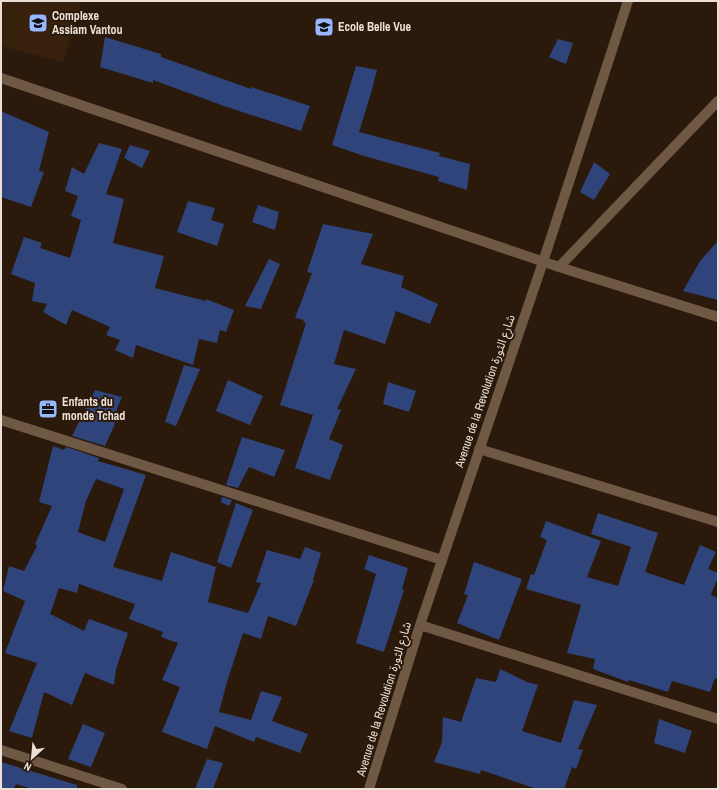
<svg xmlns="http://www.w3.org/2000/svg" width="719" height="790" viewBox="0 0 719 790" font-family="'Archivo Narrow','Noto Sans Arabic',sans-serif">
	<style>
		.built { fill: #37210d }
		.building { fill: #2e447b; fill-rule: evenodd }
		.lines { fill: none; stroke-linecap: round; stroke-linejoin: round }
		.minor { stroke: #6f5844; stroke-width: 10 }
		.labels { text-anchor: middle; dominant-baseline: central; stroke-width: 4; stroke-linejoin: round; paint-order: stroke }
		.poi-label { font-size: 12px; font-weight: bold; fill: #ebdfd6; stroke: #2b1a0c; text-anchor: start }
		.street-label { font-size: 12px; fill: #ebdfd6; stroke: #2b1a0c }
	</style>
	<rect width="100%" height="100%" fill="#2b1a0c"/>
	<path class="built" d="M1,1H82L63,62L1,46Z"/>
	<path class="building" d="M105,37L161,54V57L251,89V87L310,106L301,131L224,106L153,80V83L100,67Z
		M558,39L573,43L566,64L549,57Z
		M356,66L377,70L371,93L359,132L440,153L439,156L470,164L467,190L438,181L439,177L364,156L332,145Z
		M1,111L49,132L39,171L44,172L31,207L1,197Z
		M99,143L122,149L106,194L124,199L113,243L164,256L155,288L206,301V299L234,310L226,332L220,330L217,343L199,339L193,365L136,345L133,358L115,350L120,340L106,335L110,327L72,310L66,325L43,312L47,304L32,301L35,283L11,274L24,237L42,243L40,248L70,258L81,220L71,216L78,196L65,191L72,167L84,174Z
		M130,145L150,151L142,168L124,158Z
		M594,162L610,174L594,200L580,192Z
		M188,201L215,208L211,220L224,224L217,246L177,232Z
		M258,205L279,212L275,230L252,222Z
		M323,224L373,234L361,264L404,276L401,287L438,304L430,324L396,311L385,344L344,330L334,364L356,369L337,409L341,410L329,439L343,445L330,480L295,468L313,415L280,405L306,323L303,322L304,320L295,318L312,273L307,272Z
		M718,241V300L683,291L700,261Z
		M269,259L280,264L261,309L245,306Z
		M184,365L200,369L176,426L165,422Z
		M228,380L263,396L250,425L216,411Z
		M388,382L416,391L409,412L383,404Z
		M95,390L122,397L117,409L114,426L105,446L72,436Z
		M242,437L285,450L274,477L249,467L238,488L226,485Z
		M53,446L64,450L66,447L99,458L98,461L146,475L113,567L162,581L171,552L216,567L208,602L248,613L261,583L256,582L267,550L300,559L305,547L321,553L313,580H314L296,626L268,616L261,639L243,633L227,682L219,712L251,720L261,691L282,697L272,721L308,734L300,753L256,737L254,742L215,726L207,749L162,732L180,687L162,680L178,643L161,637L163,632L129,619L135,604L79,584L77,593L59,588L50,614L84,631L89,619L128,633L116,669L114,685L85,673L72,705L44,692L32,738L9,731L37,663L5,653L25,601L3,591L9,566L24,571L37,546L35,544L52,506L39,502ZM96,479L124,489L105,542L78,532L86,501Z
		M222,497L232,500L229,506L221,502Z
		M236,503L253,510L231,568L217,562Z
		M598,513L658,533L645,572L684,585L700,545L716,552L708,569L718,573V577L711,595L718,598V679L715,678L710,692L672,681L668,692L629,680L628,682L593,669L595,659L567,653L581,605L526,589L531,574L534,575L547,540L540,537L546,521L601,541L587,577L618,586L631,547L591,534Z
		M369,555L408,568L402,589L404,590L384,652L356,643L376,574L364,569Z
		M474,562L522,579L499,640L457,623L468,595L464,594Z
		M500,669L527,682L538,685L522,731L561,743L574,700L597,705L578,749L583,750L576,769L572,767L564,789H537L481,770L480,774L434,762L442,742L443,717L461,722L476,678L496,682Z
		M659,719L692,731L685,753L654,743Z
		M83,724L105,733L91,767L68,759Z
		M207,759L223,763L213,789H195Z
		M1,762L77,785V789H32L16,784L14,789H1Z"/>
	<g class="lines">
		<path class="minor" d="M1,78L559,267L718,317
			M559,267L718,101
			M1,420L442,560
			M479,449L718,522
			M420,625L718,719
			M1,750L122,789
			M369,789L420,625L543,262L628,1"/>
	</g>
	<defs>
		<symbol id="school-square" viewBox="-11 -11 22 22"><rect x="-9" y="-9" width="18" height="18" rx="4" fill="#97b6fd" stroke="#2b1a0c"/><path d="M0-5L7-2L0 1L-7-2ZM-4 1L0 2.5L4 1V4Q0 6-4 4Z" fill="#111"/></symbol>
		<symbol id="office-square" viewBox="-11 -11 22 22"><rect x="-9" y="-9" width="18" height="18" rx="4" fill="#97b6fd" stroke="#2b1a0c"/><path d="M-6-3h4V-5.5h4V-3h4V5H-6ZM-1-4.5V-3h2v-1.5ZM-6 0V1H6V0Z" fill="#111"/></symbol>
	</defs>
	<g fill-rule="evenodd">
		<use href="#school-square" x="27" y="12" width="22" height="22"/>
		<use href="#school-square" x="313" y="16" width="22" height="22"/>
		<use href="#office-square" x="37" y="398" width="22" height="22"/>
	</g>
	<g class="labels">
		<g class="poi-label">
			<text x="52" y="16">Complexe<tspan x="52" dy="14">Assiam Vantou</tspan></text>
			<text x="338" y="27">Ecole Belle Vue</text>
			<text x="62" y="402">Enfants du<tspan x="62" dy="14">monde Tchad</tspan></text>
		</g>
		<g class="street-label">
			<text transform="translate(485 391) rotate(-71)">Avenue de la Revolution شارع الثورة</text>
			<text transform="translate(384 699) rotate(-73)">Avenue de la Revolution شارع الثورة</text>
		</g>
	</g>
	<rect width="719" height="790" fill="none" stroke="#ebdfd6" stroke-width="4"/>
	<g transform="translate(32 758) rotate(207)" stroke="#2b1a0c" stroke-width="3" paint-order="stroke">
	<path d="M0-3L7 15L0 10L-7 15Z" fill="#ebdfd6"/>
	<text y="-6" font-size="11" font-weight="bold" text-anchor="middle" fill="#ebdfd6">N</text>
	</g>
</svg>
